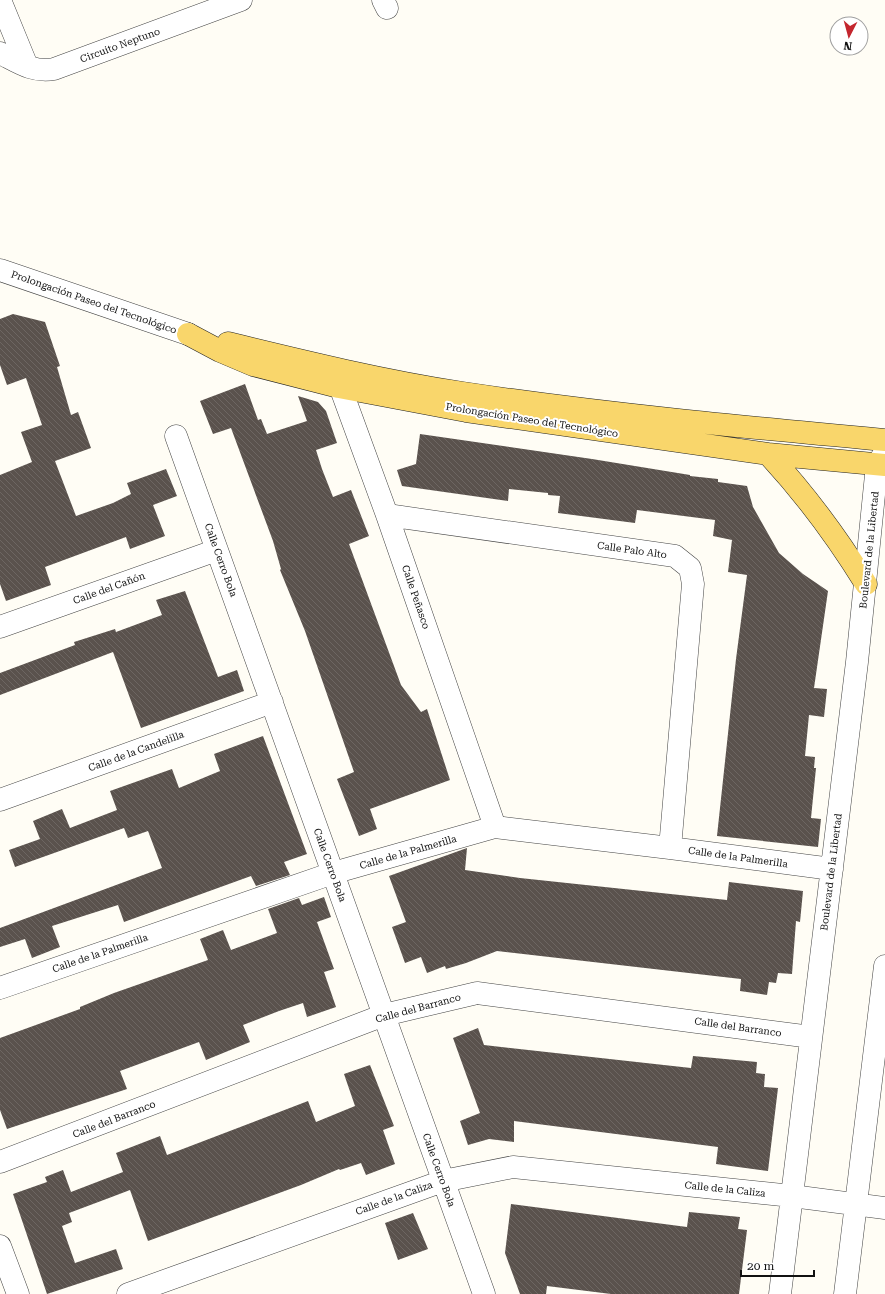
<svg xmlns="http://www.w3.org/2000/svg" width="885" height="1294" viewBox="0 0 885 1294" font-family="'Roboto Serif',serif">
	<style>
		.building { fill: url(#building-back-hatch) }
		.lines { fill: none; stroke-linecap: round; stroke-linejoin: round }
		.minor-casing { stroke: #444; stroke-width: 23 }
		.major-casing { stroke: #222; stroke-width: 23 }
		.minor { stroke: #fff; stroke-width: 22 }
		.major { stroke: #f9d66b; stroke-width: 22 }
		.labels { text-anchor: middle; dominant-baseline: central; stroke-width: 4; stroke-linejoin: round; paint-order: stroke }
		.street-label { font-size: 10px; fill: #111; stroke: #fff }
	</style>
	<defs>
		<pattern id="building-back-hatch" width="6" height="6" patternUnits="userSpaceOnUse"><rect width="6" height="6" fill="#5a524d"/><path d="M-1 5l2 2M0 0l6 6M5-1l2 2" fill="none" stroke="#6d6662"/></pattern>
	</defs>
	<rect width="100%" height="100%" fill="#fffdf5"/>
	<path class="building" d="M13,314L45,322L60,366L57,367L71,415L78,412L91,448L55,461L76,516L113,503L131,494L127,483L166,469L177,496L153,505L165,536L130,549L126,537L45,567L51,585L6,601L0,584V475L32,462L21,432L42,425L26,378L7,385L0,365V319Z
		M245,384L258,420L261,419L267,434L307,421L298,396L318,402L326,411L337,443L316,450L322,469L333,497L351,490L369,536L349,544L401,685L421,712L427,709L450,780L370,809L377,829L359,836L337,779L354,772L305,631L280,570L281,569L273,541L231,428L213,434L200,401Z
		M420,434L592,459L690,475V476L718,479V482L747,486L753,507L779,553L803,574L828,591L814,688L827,689L824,717L809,715L805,756L815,757L814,768H816L811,818L821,819L818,847L717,836L736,659L747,575L728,572L732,540L713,536L715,520L637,510L635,523L558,513L560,496L548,495V493L509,489L508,501L402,486L397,470L416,464Z
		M185,591L218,677L237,670L244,691L141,728L113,652L0,695V673L75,645L74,642L115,629L116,632L162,615L156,600Z
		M263,736L307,854L284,862L290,875L256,886L251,876L124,922L118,905L52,926L60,947L32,958L25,939L0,947V928L162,868L148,831L128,838L124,828L15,867L9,850L40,839L33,821L62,809L70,828L117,810L110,791L172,769L179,788L220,771L214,754Z
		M467,848L465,870L520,878L727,900L729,882L803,891L800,922L796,921L792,974L778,973L776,983L769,982L767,995L740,991L741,979L497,951L466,963L446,969L445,966L427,973L421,957L405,963L392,927L406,922L389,876Z
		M324,897L331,917L317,922L334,969L324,972L336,1007L307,1017L303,1003L279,1011L243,1025L250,1042L206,1060L199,1042L120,1071L127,1089L7,1129L0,1110V1038L80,1009V1007L114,993L208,960L200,939L223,930L231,950L277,933L268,909L299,898L302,905Z
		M478,1028L484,1045L691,1068L693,1056L757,1062L756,1073L765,1074L764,1087L778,1088L768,1171L716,1164L718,1147L514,1121V1142L489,1139L468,1145L460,1121L480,1113L453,1038Z
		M370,1065L394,1126L383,1130L395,1164L366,1175L361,1163L340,1170L339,1169L301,1185L148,1241L130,1190L109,1198L69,1213L72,1222L62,1226L75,1263L116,1249L123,1269L47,1294L13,1194L47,1182L45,1177L63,1170L71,1192L123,1172L116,1153L160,1136L167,1155L308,1101L316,1122L355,1106L344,1074Z
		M511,1204L687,1227L689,1212L740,1217L738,1229L747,1230L739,1294H611L547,1286L546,1294H520L505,1253Z
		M413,1213L428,1249L398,1260L385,1223Z"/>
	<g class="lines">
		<defs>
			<path id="minor" d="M0,0L27,66
				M383,0L387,8
				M0,53C18,62 33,73 54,69L241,0
				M0,270L188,334
				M334,370L387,515L495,827
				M176,436L484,1294
				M387,515L675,556L690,568L693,584L670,848
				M0,627L217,550
				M0,800L272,702
				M0,988L333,873L495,827L670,848L832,869
				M0,1162L384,1015L477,993L811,1037
				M0,1246L18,1294
				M128,1294L443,1181L513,1167L792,1196L885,1208
				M780,1294L857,662L877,465L885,452
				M845,1294L885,966"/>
			<path id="major" d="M188,334L220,351L253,365L339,387L466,411L768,454L885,465
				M228,343C306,362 384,381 463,393C603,414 744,427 885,440
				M768,454C806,495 837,537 866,584"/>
		</defs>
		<use href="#minor" class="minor-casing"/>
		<use href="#major" class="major-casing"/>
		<use href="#minor" class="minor"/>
		<use href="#major" class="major"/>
	</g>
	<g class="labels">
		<g class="street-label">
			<text transform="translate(120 45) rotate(-20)">Circuito Neptuno</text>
			<text transform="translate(94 302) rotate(19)">Prolongación Paseo del Tecnológico</text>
			<text transform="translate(532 420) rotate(9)">Prolongación Paseo del Tecnológico</text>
			<text transform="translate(632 550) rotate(8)">Calle Palo Alto</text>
			<text transform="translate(869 550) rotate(-84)">Boulevard de la Libertad</text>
			<text transform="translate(221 560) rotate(70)">Calle Cerro Bola</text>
			<text transform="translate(109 588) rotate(-20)">Calle del Cañón</text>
			<text transform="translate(416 597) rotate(71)">Calle Peñasco</text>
			<text transform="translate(136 751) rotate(-20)">Calle de la Candelilla</text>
			<text transform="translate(408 852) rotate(-16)">Calle de la Palmerilla</text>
			<text transform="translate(738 857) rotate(8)">Calle de la Palmerilla</text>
			<text transform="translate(330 865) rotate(70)">Calle Cerro Bola</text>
			<text transform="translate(831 872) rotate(-83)">Boulevard de la Libertad</text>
			<text transform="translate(100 953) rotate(-19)">Calle de la Palmerilla</text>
			<text transform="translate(418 1008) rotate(-15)">Calle del Barranco</text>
			<text transform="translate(738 1027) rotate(8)">Calle del Barranco</text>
			<text transform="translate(114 1119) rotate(-21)">Calle del Barranco</text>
			<text transform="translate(439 1170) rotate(70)">Calle Cerro Bola</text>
			<text transform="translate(725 1189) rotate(6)">Calle de la Caliza</text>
			<text transform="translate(394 1198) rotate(-20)">Calle de la Caliza</text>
		</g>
	</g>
	<g transform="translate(849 36) rotate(186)"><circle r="19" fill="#ffffff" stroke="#a0a0a0"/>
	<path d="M0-3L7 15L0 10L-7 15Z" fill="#c4262e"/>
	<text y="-6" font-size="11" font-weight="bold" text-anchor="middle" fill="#111111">N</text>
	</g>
	<path d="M741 1270v6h73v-6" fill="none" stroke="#111111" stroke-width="2"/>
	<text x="747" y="1270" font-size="12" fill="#111111" stroke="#ffffff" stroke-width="3" paint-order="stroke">20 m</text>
</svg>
